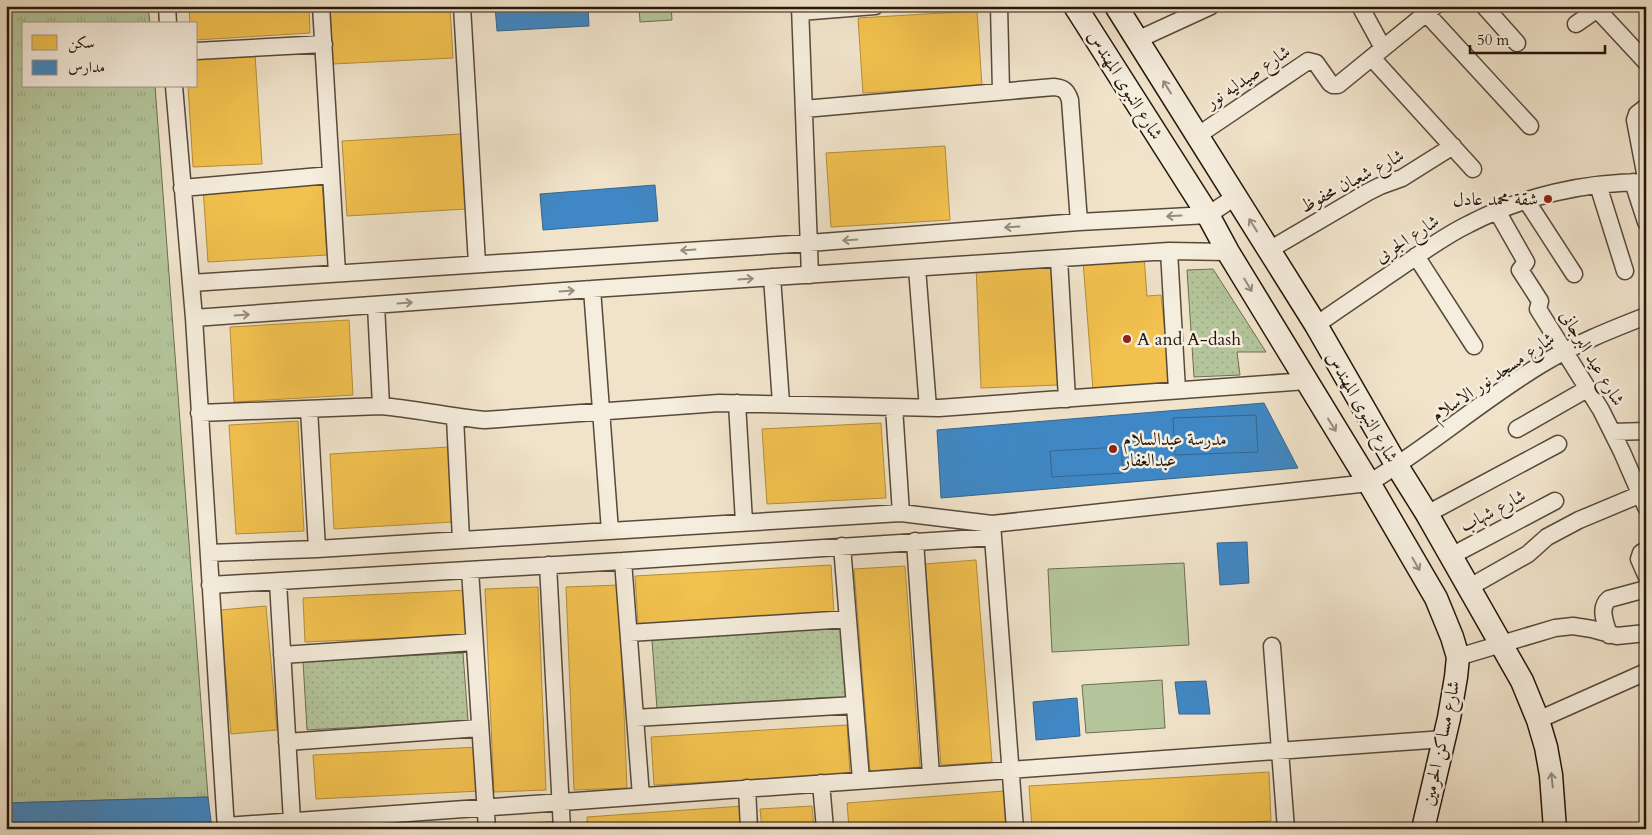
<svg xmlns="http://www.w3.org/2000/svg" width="1652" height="835" viewBox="0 0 1652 835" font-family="Cardo,Amiri,serif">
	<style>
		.grass { fill: url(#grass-tufts); stroke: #6c6e53 }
		.park { fill: url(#park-dots); stroke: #6c6e53 }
		.pitch { fill: #b4c59b; stroke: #6c6e53 }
		.homes { fill: #f2c14e; stroke: #b48e3a }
		.schools { fill: #3f88c5; stroke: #37668d }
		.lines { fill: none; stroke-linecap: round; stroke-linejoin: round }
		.street-casing { stroke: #58493b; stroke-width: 19 }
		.secondary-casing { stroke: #25160b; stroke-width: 25 }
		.street { stroke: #f5eddd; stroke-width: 16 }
		.secondary { stroke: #f5eddd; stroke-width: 22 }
		.oneway { stroke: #978c7e }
		.poi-dot { fill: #8f2418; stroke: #f5eddd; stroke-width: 2 }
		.labels { text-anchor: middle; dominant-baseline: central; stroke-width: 5; stroke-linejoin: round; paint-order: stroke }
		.street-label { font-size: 18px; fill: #25160b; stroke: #f5eddd }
		.poi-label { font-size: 18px; fill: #25160b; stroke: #f5eddd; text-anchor: start }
	</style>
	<defs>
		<pattern id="grass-tufts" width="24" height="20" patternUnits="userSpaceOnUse" patternTransform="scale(1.25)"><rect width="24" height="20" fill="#b4c59b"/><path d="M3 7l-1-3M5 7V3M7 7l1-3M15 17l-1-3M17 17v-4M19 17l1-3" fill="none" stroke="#9ba884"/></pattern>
		<pattern id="park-dots" width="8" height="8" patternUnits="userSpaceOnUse" patternTransform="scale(1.25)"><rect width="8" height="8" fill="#b4c59b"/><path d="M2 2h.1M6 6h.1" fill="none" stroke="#9ba884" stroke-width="1.8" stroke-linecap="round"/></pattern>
	</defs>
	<rect width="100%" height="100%" fill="#f0e3ca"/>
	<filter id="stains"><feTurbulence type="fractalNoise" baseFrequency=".004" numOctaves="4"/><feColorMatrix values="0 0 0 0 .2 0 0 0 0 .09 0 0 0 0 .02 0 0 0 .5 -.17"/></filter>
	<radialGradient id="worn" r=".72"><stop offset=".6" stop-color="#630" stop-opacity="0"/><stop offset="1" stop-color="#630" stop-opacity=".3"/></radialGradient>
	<path class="grass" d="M6,6H148L150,24H24V86H155L208,797L6,803Z"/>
	<path class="park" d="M1213,269L1266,352H1237L1240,375L1194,377L1187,270Z
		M845,627L850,696L657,709L652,640Z
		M463,653L468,721L307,730L303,661Z"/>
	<path class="pitch" d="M639,6H671L672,20L640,22Z
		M1184,563L1189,645L1052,652L1048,569Z
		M1162,680L1165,728L1086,733L1082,685Z"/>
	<path class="homes" d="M189,6H309L310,33L196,40V24H190Z
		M330,6H450L453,58L333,64Z
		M977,11L982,86L863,93L858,18Z
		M255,54L262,164L193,167L188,86H196V57Z
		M461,134L466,209L347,216L342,141Z
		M945,146L950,220L831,227L826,153Z
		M322,181L327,255L208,262L203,187Z
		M1144,256L1147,296L1161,295L1170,382L1093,390L1083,261Z
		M1053,261L1058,385L981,388L976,266Z
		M349,320L353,395L234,402L230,327Z
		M298,421L304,531L236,534L229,425Z
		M881,423L886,498L767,504L762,429Z
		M449,447L453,522L334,529L330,454Z
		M976,560L992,762L941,765L925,564Z
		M831,565L834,614L638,625L635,576Z
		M905,566L920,767L870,771L854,569Z
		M619,585L627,788L574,790L566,587Z
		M538,587L546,790L494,792L485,589Z
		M468,590L471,635L305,642L303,598Z
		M266,606L277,730L231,734L220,610Z
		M847,725L850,774L654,785L651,737Z
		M479,747L481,791L316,799L313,755Z
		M1269,772L1271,821L1135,829H1032L1029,786Z
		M1004,791L1007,829H849L847,803Z
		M743,806L745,829H587V817Z
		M812,806L814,829H762L760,809Z
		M558,821L559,829H506V825Z"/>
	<path class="schools" d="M495,6H588L589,26L497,31Z
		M655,185L658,221L543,230L540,194Z
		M1264,403L1298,468L941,498L937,430Z
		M1256,415L1258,452L1175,455L1173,418Z
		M1121,447L1123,473L1052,477L1050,451Z
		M1247,542L1249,583L1220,585L1217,543Z
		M1206,681L1210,714H1179L1175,682Z
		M1077,698L1080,736L1036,740L1033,702Z
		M208,797L212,829H6V803Z"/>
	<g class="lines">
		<defs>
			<path id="street" d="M167,6L168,24
				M321,6L337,273
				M462,6L477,264
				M800,6L810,275
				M999,6L1001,91
				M1360,6L1383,48
				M1484,6L1517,43
				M1594,6L1646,62
				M800,12L875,6
				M1426,13L1530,126
				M1576,24L1602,6
				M1137,40L1211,6
				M196,51L324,44
				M1372,58L1473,169
				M174,86L194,318L226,829
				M1646,107L1637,114L1635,120L1646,178
				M804,109L1054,87C1064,88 1067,91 1070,100L1079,222
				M1197,136L1308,61L1316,63L1330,83L1333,85H1338L1435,6
				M1633,182L1646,222
				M1598,185L1625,271
				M182,188L331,175
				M1526,200L1574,274
				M1497,211L1526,262L1520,270L1540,301L1538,309L1601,410L1622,452L1646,507
				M1269,250L1368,192L1380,186L1402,178L1453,146
				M1169,251L1177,390
				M1416,256L1474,346
				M1059,259L1067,399
				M917,268L928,408
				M772,277L781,403
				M191,283L809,243L1079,222L1208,215L1235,197
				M592,289L610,531
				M376,305L381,406
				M194,318L592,289L1169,251L1228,252
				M1316,325C1343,306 1370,288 1398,269C1421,253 1444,236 1469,224C1523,196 1585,182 1646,182
				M737,403L744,522
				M894,407L901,513
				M309,409L317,549
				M199,413L381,406C416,409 450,417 485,420L719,403L939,408L1306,381
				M455,417L461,540
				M1517,429L1587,389
				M1612,432L1646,431
				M1427,514L1558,444
				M993,537L1015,829
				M915,541L931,775
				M842,546L861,780
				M1646,550L1641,553L1639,559L1646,575
				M209,553L317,549L901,513L992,524L1369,483C1429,447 1482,400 1542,364C1575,344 1610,330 1646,316
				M1451,556L1555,501
				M623,561L641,796
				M548,565L562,829
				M470,570L487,829
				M278,582L292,821
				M210,585L623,561L993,537L992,524
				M1468,588L1528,554L1547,537L1579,520L1646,492
				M629,633L848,619
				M1609,635C1606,624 1598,608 1609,599L1646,589
				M1272,646L1286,829
				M282,655L474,642
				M1458,657L1555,628L1573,626L1592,629L1617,636L1646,633
				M635,718L855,705
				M1538,720L1646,672
				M287,742L479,728
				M821,783L825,829
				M747,788L749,829
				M226,826L1444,739"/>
			<path id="secondary" d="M1075,6L1208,215L1228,252L1369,483L1436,598L1452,637L1458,657L1456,677L1449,718L1423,829
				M1116,6L1316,325L1397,466L1427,514L1522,681L1538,720L1546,747L1551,775L1555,829"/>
		</defs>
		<use href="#street" class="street-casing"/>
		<use href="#secondary" class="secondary-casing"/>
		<use href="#street" class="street"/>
		<use href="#secondary" class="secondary"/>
	</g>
	<defs><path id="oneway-shaft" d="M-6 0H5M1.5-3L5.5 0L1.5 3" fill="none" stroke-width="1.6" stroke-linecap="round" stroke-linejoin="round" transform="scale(1.25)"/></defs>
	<g class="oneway">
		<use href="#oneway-shaft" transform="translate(1167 87) rotate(-122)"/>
		<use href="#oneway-shaft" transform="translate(1174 216) rotate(177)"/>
		<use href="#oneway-shaft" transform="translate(1253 225) rotate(-122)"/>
		<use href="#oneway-shaft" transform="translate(1012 227) rotate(176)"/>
		<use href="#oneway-shaft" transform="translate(850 240) rotate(176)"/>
		<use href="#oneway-shaft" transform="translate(688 250) rotate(176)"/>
		<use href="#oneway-shaft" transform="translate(746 279) rotate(-4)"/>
		<use href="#oneway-shaft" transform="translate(1248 285) rotate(59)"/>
		<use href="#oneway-shaft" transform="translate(567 291) rotate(-4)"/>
		<use href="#oneway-shaft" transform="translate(405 303) rotate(-4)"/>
		<use href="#oneway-shaft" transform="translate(242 315) rotate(-4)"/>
		<use href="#oneway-shaft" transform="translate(1332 425) rotate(58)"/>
		<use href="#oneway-shaft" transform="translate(1416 564) rotate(60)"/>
		<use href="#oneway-shaft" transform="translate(1552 780) rotate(-96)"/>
	</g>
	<g class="poi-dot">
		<circle cx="1548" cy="199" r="5"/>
		<circle cx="1127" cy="339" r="5"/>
		<circle cx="1113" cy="449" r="5"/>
	</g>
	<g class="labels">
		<g class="street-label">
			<text transform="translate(1248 77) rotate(-34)">شارع صيدليه نور</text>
			<text transform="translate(1125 85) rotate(58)">شارع النبوى المهندس</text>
			<text transform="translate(1352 181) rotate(-28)">شارع شعبان محفوظ</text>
			<text transform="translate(1407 239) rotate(-33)">شارع الجربى</text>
			<text transform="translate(1592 358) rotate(59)">شارع عيد البرجانى</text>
			<text transform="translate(1493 377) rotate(-34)">شارع مسجد نور الاسلام</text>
			<text transform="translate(1362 407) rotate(60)">شارع النبوى المهندس</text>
			<text transform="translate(1493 511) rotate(-28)">شارع شهاب</text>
			<text transform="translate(1441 743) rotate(-78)">شارع مساكن الحرمين</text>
		</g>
		<g class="poi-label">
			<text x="1538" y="199" text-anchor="end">شقة محمد عادل</text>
			<text x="1137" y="339">A and A-dash</text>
			<text x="1123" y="439">مدرسة عبدالسلام<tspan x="1123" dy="21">عبدالغفار</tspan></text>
		</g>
	</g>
	<rect width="1652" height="835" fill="none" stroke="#f0e3ca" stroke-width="25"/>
	<rect x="8" y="8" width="1637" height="820" fill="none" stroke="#25160b" stroke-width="2.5"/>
	<rect x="12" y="12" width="1627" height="810" fill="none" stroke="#25160b"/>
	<rect x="22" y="22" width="175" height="65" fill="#f5eddd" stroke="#a29789"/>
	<rect x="32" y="35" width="25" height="15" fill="#f2c14e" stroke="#a29789"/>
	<text x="68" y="48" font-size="15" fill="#25160b">سكن</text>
	<rect x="32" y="60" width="25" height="15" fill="#3f88c5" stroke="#a29789"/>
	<text x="68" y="72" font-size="15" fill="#25160b">مدارس</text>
	<path d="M1470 45v8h135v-8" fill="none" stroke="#25160b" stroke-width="2.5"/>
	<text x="1477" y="45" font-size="15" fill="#25160b" stroke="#f5eddd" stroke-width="4" paint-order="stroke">50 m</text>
	<rect width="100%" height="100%" filter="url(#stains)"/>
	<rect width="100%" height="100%" fill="url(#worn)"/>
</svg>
